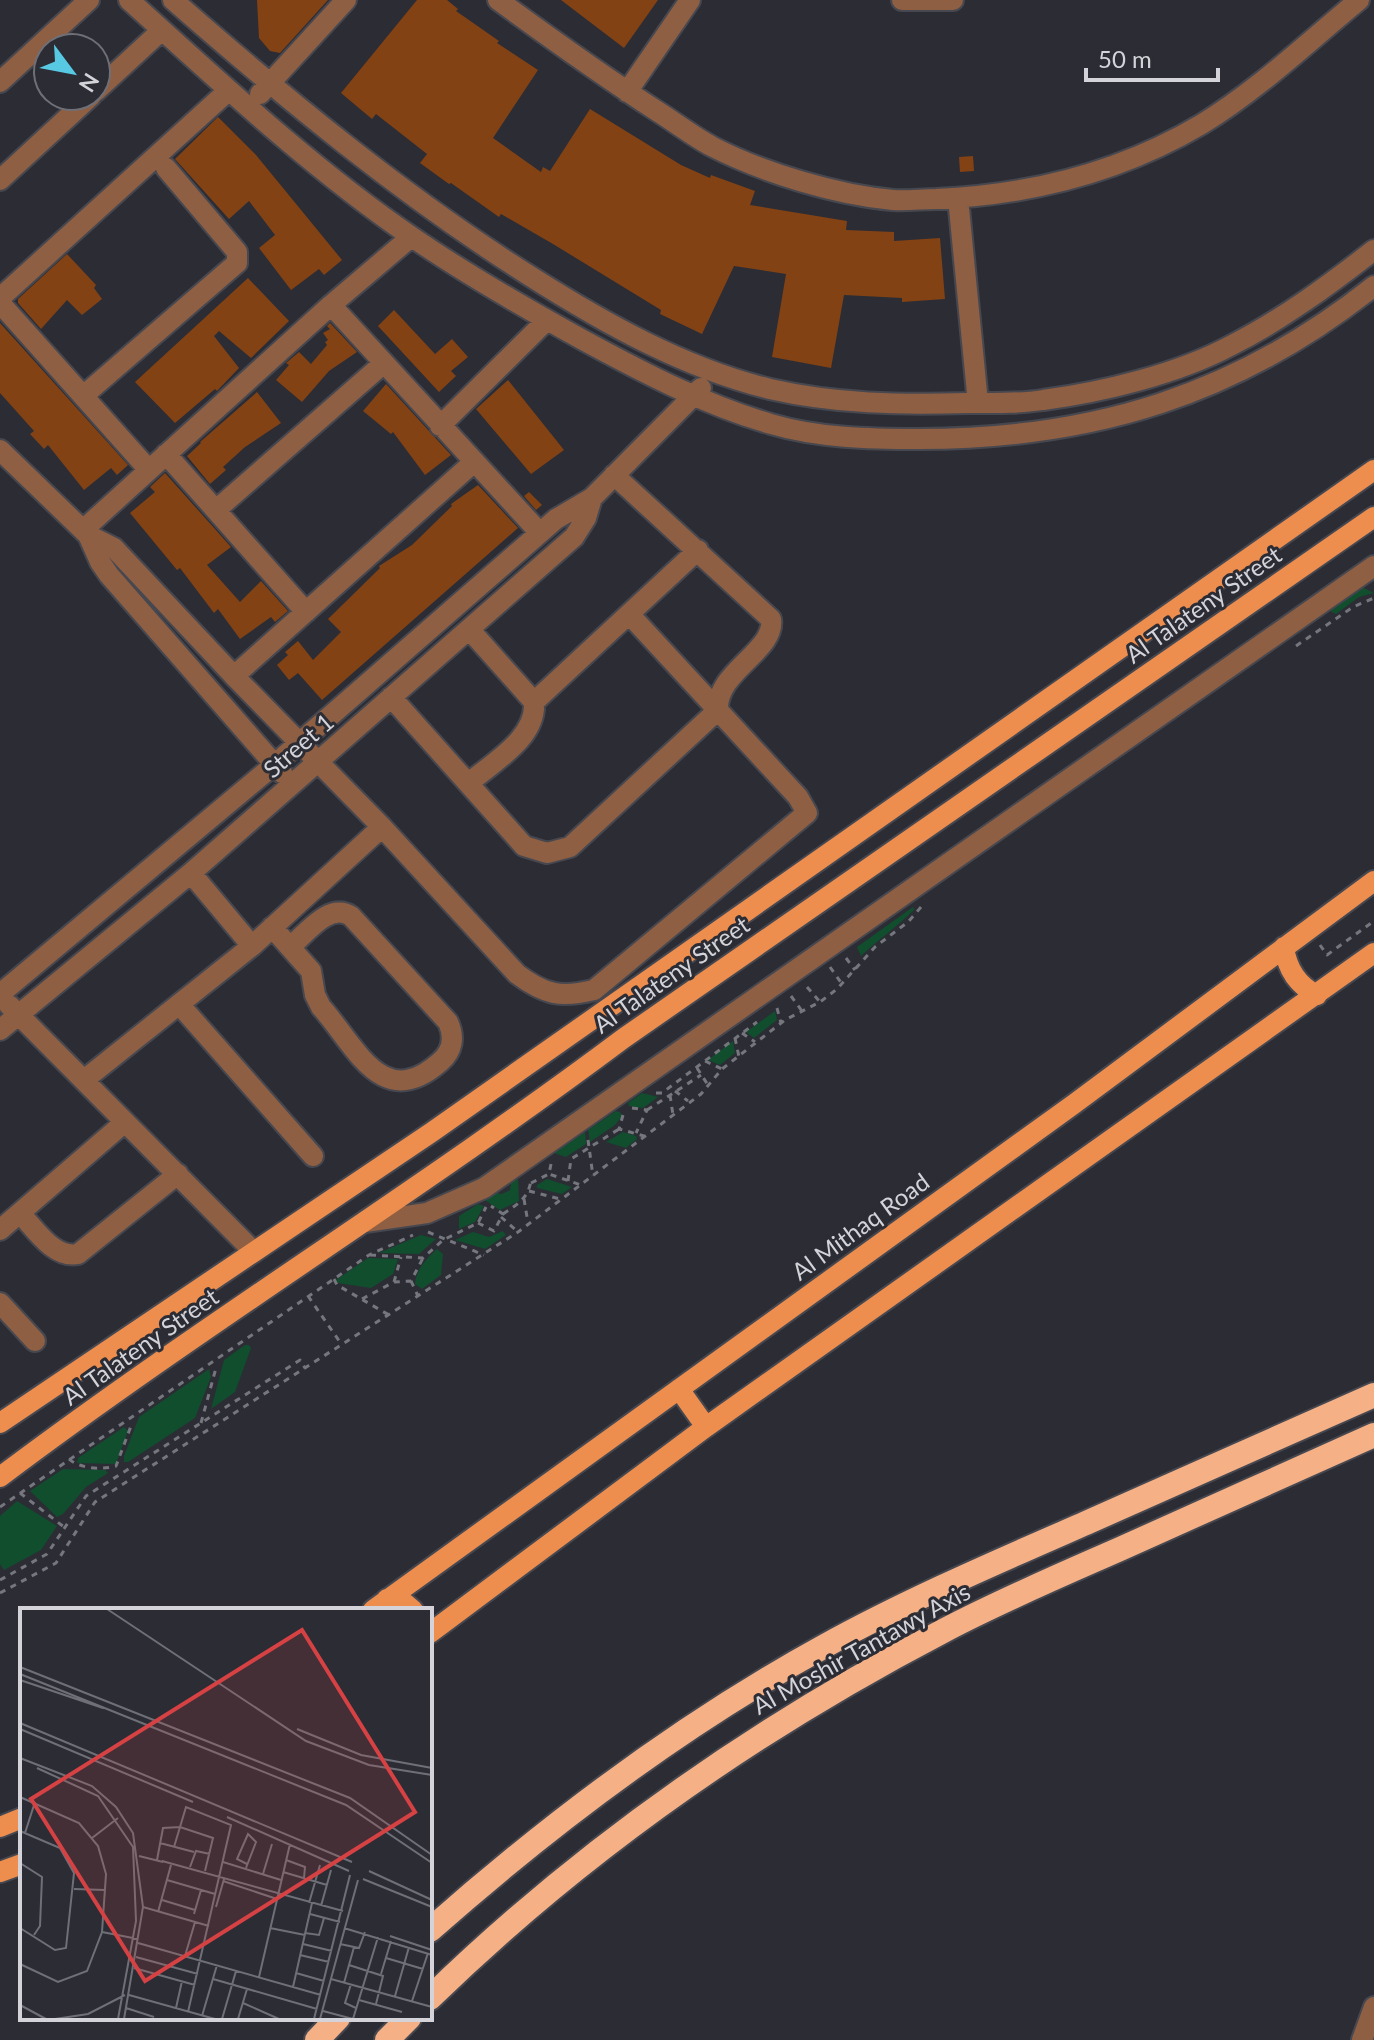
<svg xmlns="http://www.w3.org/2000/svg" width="1374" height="2040" viewBox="0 0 1374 2040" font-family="Lato,sans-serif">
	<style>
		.green { fill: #104e2e }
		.building { fill: #824214 }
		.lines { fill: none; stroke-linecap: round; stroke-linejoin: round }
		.minor-casing { stroke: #47474f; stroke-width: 24 }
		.major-casing { stroke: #47474f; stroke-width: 24 }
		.highway-casing { stroke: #47474f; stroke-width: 28 }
		.path { stroke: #76767e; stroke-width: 3; stroke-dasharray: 6 6; stroke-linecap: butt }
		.minor { stroke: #8e5f43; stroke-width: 20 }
		.major { stroke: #ed8e4f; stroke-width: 20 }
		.highway { stroke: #f5b086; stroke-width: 24 }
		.labels { text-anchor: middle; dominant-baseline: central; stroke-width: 6; stroke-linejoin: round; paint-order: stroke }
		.street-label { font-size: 24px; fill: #d3d3d9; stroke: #2c2c35 }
		.inset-road { fill: none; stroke: #6f6f77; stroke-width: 2 }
		.view { fill: #d64243; fill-opacity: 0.15; stroke: #d64243; stroke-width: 4 }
		.inset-edge { fill: none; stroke: #d3d3d9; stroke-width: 4 }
	</style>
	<rect width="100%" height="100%" fill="#2c2c35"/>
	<path class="green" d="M1360,586L1374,593L1359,597L1336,614L1326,609Z
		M913,907L914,910C898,926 879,939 861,956L857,947Z
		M775,1011L777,1020L754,1038L746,1032Z
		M733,1041L735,1053L720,1065L708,1060Z
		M642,1093L658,1097L643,1108L629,1106L628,1103Z
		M616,1111L620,1112L622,1116L615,1125L590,1142L588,1130Z
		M585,1132L586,1144L566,1157L554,1153Z
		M623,1132L636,1136L637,1139L626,1148L606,1142Z
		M518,1179L519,1201L500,1210L485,1200L497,1193L502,1194L510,1190L511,1182Z
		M547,1179L572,1187L562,1194L537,1188V1185Z
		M478,1204L484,1206L475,1222L459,1229V1216Z
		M503,1231L506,1235L485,1249L455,1240L473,1232L489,1237Z
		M421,1235L436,1239L419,1254L379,1253Z
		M437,1249L443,1254L441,1275L422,1289L415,1284C416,1270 426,1259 437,1249Z
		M368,1258L398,1259L393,1274L371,1288L338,1283L336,1280Z
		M245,1345H249L251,1348L235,1392L211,1409L224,1360Z
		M209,1369L211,1377L195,1418L128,1462H124V1456L139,1417Z
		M124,1427L128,1431L116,1464L77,1463L78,1458Z
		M63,1469L105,1470L108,1473L86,1487L63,1514L57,1517L30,1491Z
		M17,1501L57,1526L41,1550L4,1570L0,1564V1516Z"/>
	<path class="building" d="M257,0H328L280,53L270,51L259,38Z
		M417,0H447L458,9L456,11L499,41L497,43L538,70L493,138L541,172L543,167L550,171L590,109L681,165L710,178L711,175L755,191L750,205L847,221L846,230L894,232V241L940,238L945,299L902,302V298L844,295L831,368L772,357L786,274L734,266L702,334L660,314L661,310L553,244L501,214L499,217L451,183L449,184L420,163L427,154L376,114L372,119L341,93Z
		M561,0H658L624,48Z
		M218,117L256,155L342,260L324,275L319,269L291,290L259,248L275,235L249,201L229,219L175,159Z
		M973,156L974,171L960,172L959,157Z
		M67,254L96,285L94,288L102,299L82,315L67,300L41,329L18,303V299Z
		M248,278L289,321L251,358L219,331L214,336L239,368L217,391L215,389L175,423L135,382Z
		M394,310L435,354L452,339L468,357L451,371L456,376L439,392L378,326Z
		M0,323L128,465L117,475L111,468L84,490L48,445L44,449L30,434L34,431L0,393Z
		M330,323L357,352L329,371L302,402L276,380L289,365L286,363L299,352L311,364L327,345L325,342L328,340L323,333L330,329L327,326Z
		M508,380L564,450L531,474L476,409Z
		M386,384L451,455L425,475L393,432L391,434L363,411Z
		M257,392L281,423L245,447L223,467L226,470L210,484L187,456L201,443L200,442Z
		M165,473L231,547L207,565L240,602L261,581L288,611L275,622L271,617L240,639L218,609L214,613L180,568L177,570L130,513L155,492L150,487Z
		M478,485L518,528L322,700L298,673L289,680L277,665L288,655L285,652L298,641L313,660L341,632L328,619L380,568L379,566L412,545L452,506L451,504Z
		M529,492L542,505L536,510L524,496Z"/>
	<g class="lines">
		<defs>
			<path id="minor" d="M129,0C220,82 311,168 412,237C467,275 525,308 583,340C642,372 705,405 771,424C818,438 870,439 919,439C1093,439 1237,395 1374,286
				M173,0C287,100 402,195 530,276C604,323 684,368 770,389C835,404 902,405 967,403C992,403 1018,404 1043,400C1103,392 1178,374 1232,345C1283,319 1329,285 1374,250
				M498,0C550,38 603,76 657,111C676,123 694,137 713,147C764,173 837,195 893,200C907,201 922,199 936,199C1029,195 1121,172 1202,124C1259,89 1308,42 1359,0
				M902,0H953
				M0,82L89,0
				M96,91L162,30
				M627,92L690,0
				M260,94L346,0
				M0,180L91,96
				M958,198L978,403
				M0,298L228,91
				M0,303L149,470
				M331,305L540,533
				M83,396L237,263V252L166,168
				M440,426L547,320
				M0,450L88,535L114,548L234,676L382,827L517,974C545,995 561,998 594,990L807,813L798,797L630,615
				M166,454L306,612
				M216,510L384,363
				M83,530L331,305L411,237
				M88,535L100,562L109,575L282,773
				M469,629L534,702C537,738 493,762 469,783
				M234,676L474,462
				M391,697L524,846L547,853L570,847L718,710C716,671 776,651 771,619L614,475
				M534,702L698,550
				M191,873L252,946
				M272,927L311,971L315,995L321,1007C356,1046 382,1113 440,1062C453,1051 455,1037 448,1022L351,916C329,902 307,933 290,947
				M0,994L274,765L556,519L592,498L701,388
				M179,1004L313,1156
				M9,1005L254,1252
				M0,1030L191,873L574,537L586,518L592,498
				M84,1080L252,946L382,827
				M20,1213C35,1229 54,1259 78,1254L178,1174
				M365,1222L427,1213L484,1188L1374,566
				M0,1230L125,1122
				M0,1303L35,1341
				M1362,2040L1374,2007"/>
			<path id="major" d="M1284,947C1287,969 1297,985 1317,995
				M679,1389L706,1427
				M0,1423L432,1132L1374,470
				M0,1477C203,1324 420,1191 624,1038L1374,517
				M387,1599L406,1604L413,1610
				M373,1610L1074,1104L1374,881
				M430,1633L706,1427L1374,953
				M0,1827L22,1818
				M0,1872L22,1864"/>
			<path id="highway" d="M430,1930C551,1823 681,1725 823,1647C908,1600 997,1562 1086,1523C1182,1480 1278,1438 1374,1395
				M430,1998C582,1850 757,1728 945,1630C1002,1600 1061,1575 1120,1549C1205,1511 1289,1473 1374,1435
				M317,2040L338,2018
				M387,2040L409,2018"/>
		</defs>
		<use href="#minor" class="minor-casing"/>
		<use href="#major" class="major-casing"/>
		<use href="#highway" class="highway-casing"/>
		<path class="path" d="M1296,646L1353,607L1374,598
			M1320,945L1327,955L1374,921
			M846,958L855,970
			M830,967L842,984
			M807,987L820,1002
			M791,996L802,1011
			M777,1008L781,1023
			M742,1033L755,1042
			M735,1038L739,1057
			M705,1061L722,1069
			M697,1068L708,1085
			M675,1091L688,1101
			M656,1093H662L757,1022
			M670,1095L673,1115
			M632,1108L647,1110L636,1133
			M647,1110L701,1075
			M623,1115L619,1129L644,1136
			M588,1140L593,1176
			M551,1164L549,1174L581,1185
			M568,1181L571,1159L619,1129
			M531,1183L549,1174
			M529,1191L560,1199
			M524,1199L528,1223
			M503,1214C518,1204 530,1197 531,1178
			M501,1217L518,1232
			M478,1223L494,1231L503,1214L491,1206
			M428,1232L484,1255
			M370,1255L423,1258L443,1240L478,1223L486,1207
			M334,1279L337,1285L389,1315
			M411,1281L418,1296
			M394,1282L401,1257
			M308,1296L342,1345
			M362,1299L394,1282L411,1281L423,1258
			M201,1423L216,1368
			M69,1459C80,1469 103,1470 116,1466L131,1426
			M20,1493L64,1527
			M0,1507L369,1255L413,1235
			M0,1580L47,1554L86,1496L300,1360L305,1368
			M0,1593L56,1563L95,1502L518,1232L701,1094L722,1069L785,1020L820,1002L837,989L875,947L908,922L922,906"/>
		<use href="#minor" class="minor"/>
		<use href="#major" class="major"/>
		<use href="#highway" class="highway"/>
	</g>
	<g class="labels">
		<g class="street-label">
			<text transform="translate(1203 604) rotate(-35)">Al Talateny Street</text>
			<text transform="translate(298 745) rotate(-41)">Street 1</text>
			<text transform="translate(671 974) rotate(-35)">Al Talateny Street</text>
			<text transform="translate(860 1226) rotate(-36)">Al Mithaq Road</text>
			<text transform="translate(140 1346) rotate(-35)">Al Talateny Street</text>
			<text transform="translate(861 1648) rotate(-29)">Al Moshir Tantawy Axis</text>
		</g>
	</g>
	<g transform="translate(20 1608)">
		<rect width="412" height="412" fill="#2c2c35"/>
		<path class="inset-road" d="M87,1L286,133L349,157L412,167M0,59L330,190L412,247M0,66L326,197L412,255M0,72L83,100M0,115L332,254M0,121L173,194M277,121L341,147L412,160M0,150L72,178L96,199L113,225L123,299L104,411M17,160L78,188L113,239L116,313L98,411M0,189L59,215L78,238L86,266L82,324L67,363L38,374L0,356M207,209L329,263M0,223L40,240L54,265L46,340L35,342L0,320M5,225L15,194M72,230L98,210M140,235L174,244M154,239L166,199L211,217L168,404M119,248L143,254M137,252L143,220L160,219L193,230L185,263M266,252L285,259L284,270M142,253L323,303M203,254L261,272M0,255L22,269L20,318L14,327M170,259L176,243L190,246M226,260L236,234L228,226L217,251L227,256M349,263L412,292M263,264L307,277M243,266L252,236M343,271L412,299M147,272L195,286M203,273L257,291M54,281L85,282M142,292L175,302M289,295L300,257M301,298L311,262M123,299L189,318M196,299L204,271M138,304L151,257M174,306L181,282M290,306L320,314M250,320L285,327M324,320L412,347M82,324L118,331M285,325L299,327L304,310M370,328L412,342M118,335L301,387M283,336L312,343M320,336L339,340L345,324M280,347L309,354M165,348L175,314M116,349L178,366M366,350L403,361M329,357L363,368L356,396M114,360L175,377M276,365L304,373M361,366L371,333M239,369L270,236M193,371L297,401M311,371L412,399M324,375L334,339M331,376L325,395L336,400M273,379L292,295M109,387L195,411M375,388L389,339M339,392L382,404M392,393L408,345M223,395L259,411M0,397L26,411M106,400L134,409M156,400L162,373M303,403L333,411M182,408L197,357M35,411L68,406L105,387M202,411L216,363M218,411L227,381M294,411L330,267M300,411L338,272M333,411L358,329"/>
		<path class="view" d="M282,22L395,204L125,373L11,191Z"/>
		<rect width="412" height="412" class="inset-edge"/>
	</g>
	<g transform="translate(72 72) rotate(122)"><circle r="38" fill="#2c2c35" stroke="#6f6f77" stroke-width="2"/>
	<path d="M0-6L14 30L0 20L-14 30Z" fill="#57c9e3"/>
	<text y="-12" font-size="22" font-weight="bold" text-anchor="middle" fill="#d3d3d9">N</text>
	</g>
	<path d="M1086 68v12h132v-12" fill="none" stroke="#d3d3d9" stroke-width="4"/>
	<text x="1098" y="68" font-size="24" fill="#d3d3d9" stroke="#2c2c35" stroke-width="6" paint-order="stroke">50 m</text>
</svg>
